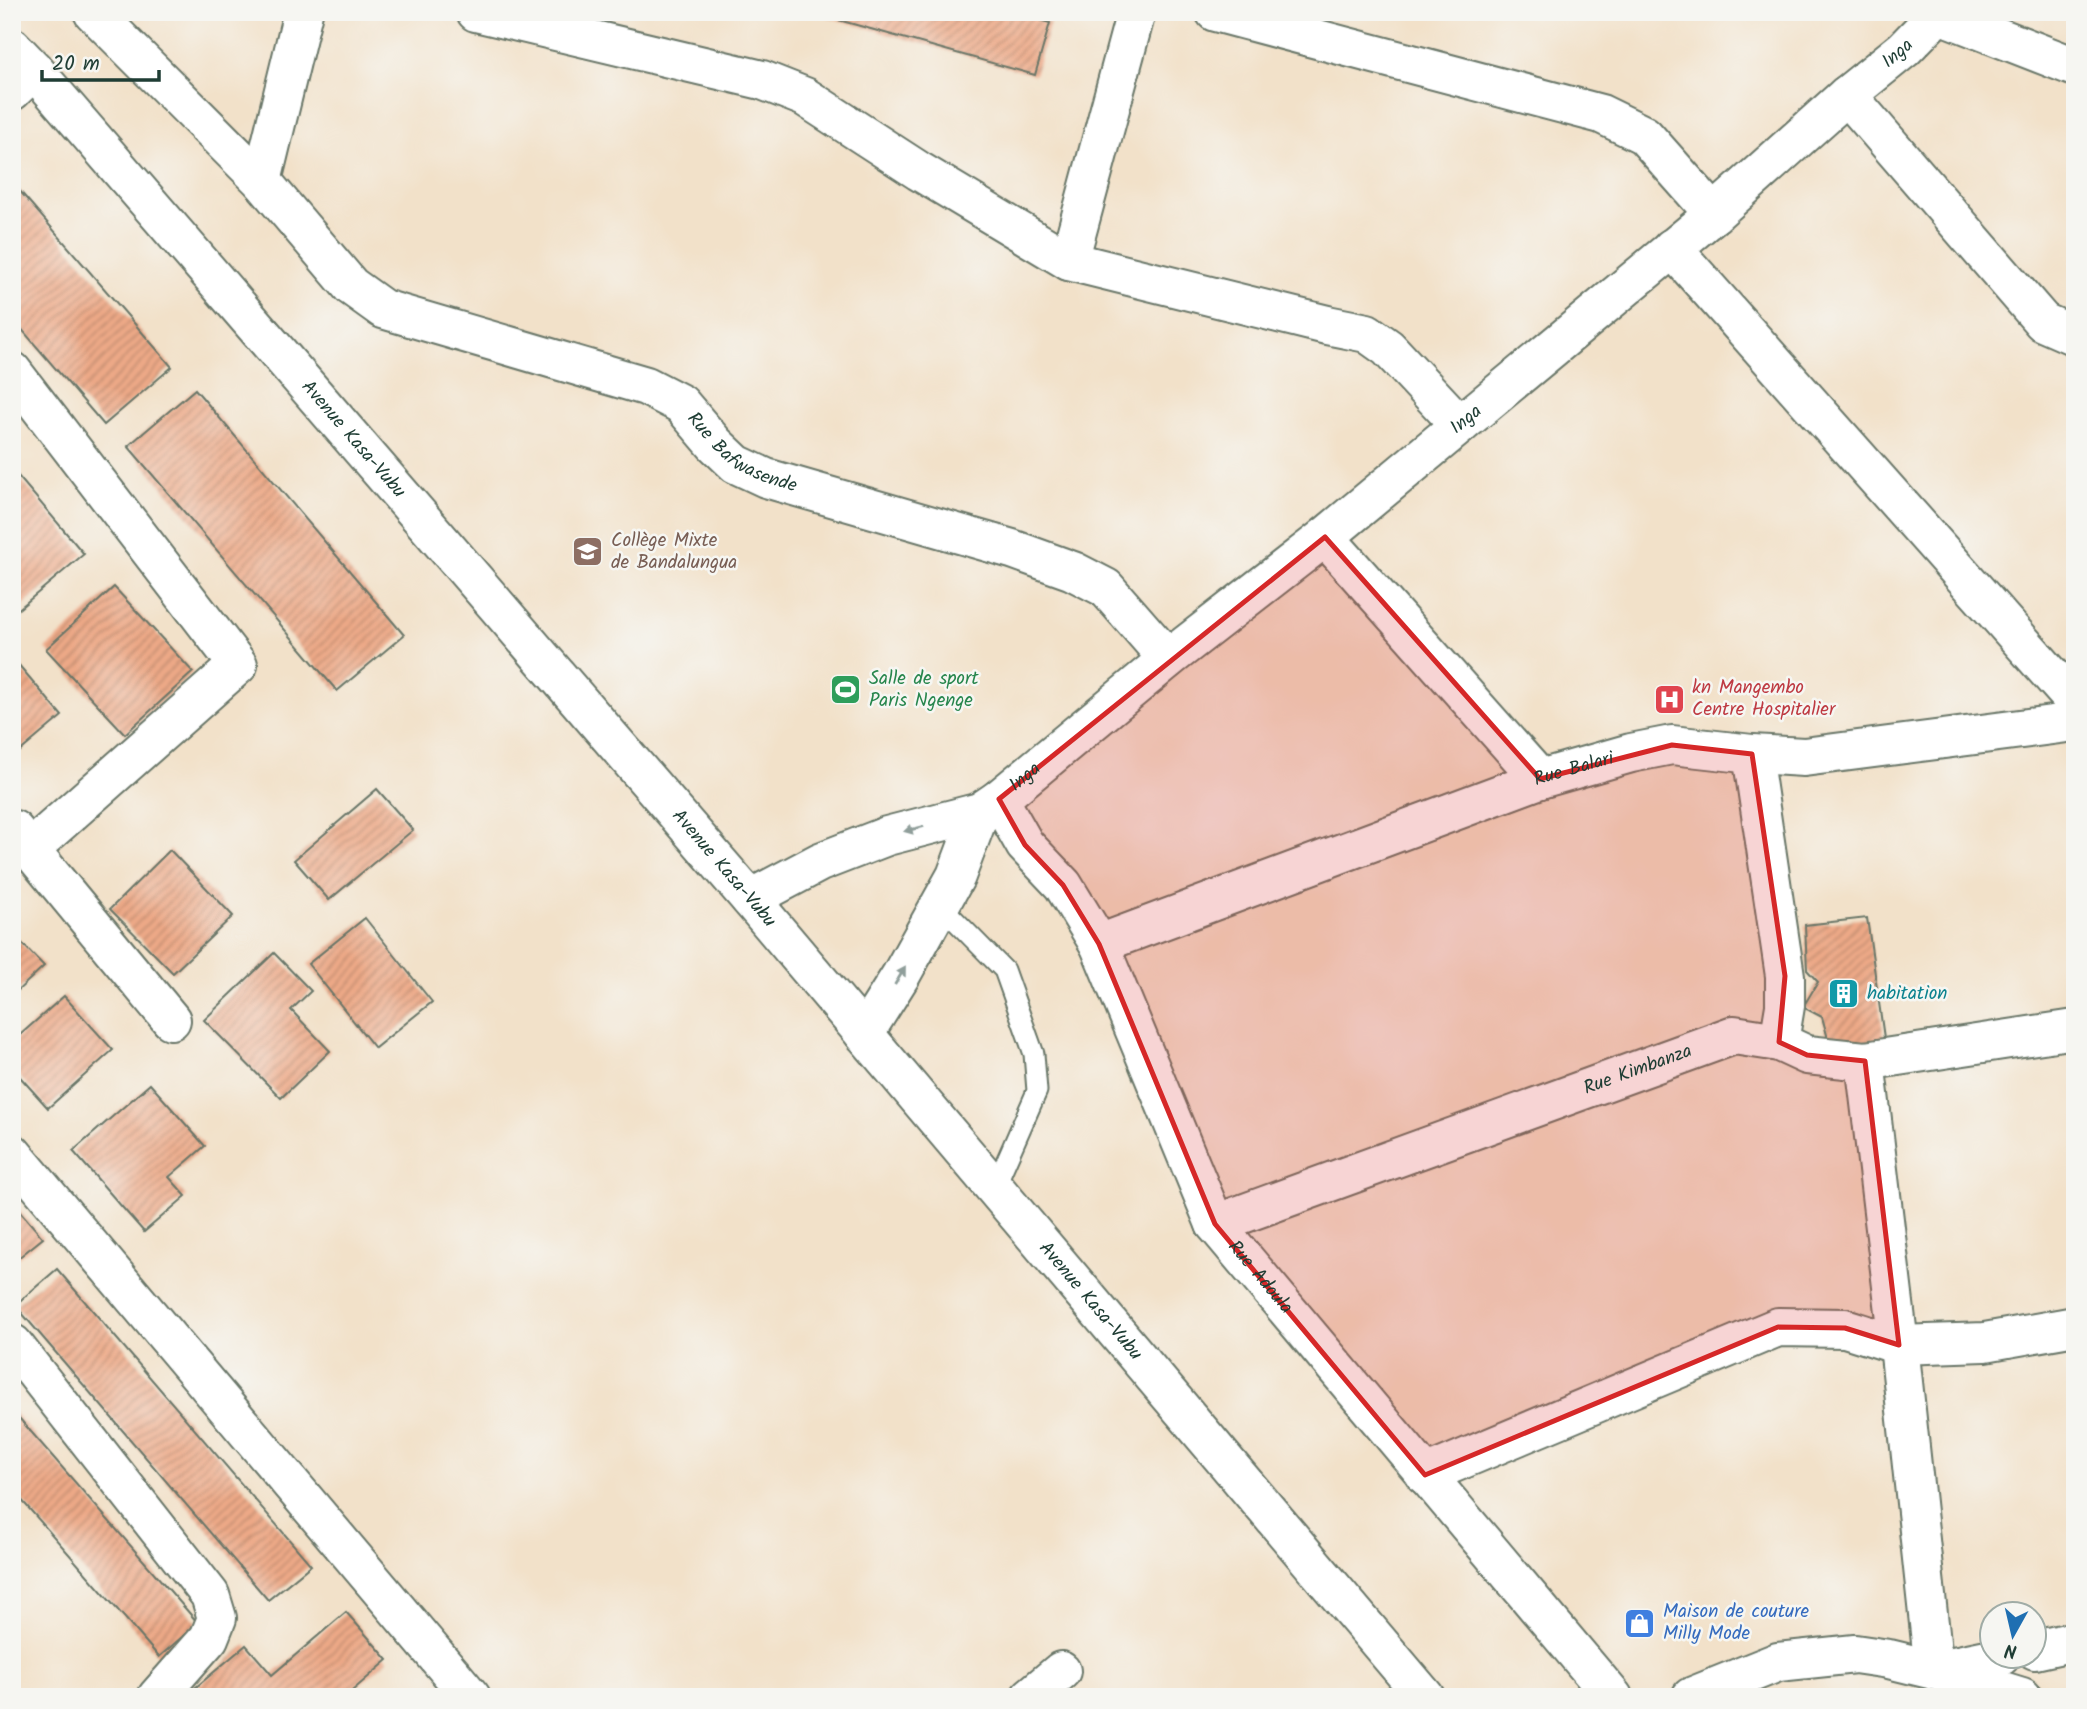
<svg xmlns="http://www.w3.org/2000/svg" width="2087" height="1709" viewBox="0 0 2087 1709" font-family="Kalam,sans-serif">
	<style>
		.building { fill: url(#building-hatch) }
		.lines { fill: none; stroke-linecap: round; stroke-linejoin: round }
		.lane-casing { stroke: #697668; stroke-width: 23 }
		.street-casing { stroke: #697668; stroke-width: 42 }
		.secondary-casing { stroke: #697668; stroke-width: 42 }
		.primary-casing { stroke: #697668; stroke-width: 42 }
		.lane { stroke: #fff; stroke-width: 19 }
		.street { stroke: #fff; stroke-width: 38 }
		.secondary { stroke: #fff; stroke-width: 38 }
		.primary { stroke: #fff; stroke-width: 38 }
		.oneway { fill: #8f9e9a }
		.marked { fill: #d62828; fill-opacity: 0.2; stroke: #d62828; stroke-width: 5; stroke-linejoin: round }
		.labels { text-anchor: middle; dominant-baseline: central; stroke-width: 5; stroke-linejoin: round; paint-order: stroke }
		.street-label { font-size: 19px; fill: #1f3d34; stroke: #f6f6f2 }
		.education-label { font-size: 19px; fill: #785e54; stroke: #f6f6f2; text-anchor: start }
		.leisure-label { font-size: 19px; fill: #27864d; stroke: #f6f6f2; text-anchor: start }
		.health-label { font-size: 19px; fill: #be3a42; stroke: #f6f6f2; text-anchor: start }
		.culture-label { font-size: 19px; fill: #0d838f; stroke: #f6f6f2; text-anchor: start }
		.shop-label { font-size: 19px; fill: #366cbe; stroke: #f6f6f2; text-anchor: start }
	</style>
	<defs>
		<pattern id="building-hatch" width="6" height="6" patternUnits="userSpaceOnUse" patternTransform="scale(1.75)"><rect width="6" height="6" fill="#eda987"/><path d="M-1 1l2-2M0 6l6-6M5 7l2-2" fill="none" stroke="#bf8b6f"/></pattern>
	</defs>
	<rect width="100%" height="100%" fill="#f6f6f2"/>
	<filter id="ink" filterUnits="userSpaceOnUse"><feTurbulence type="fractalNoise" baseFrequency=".0143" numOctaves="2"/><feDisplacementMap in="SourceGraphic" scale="14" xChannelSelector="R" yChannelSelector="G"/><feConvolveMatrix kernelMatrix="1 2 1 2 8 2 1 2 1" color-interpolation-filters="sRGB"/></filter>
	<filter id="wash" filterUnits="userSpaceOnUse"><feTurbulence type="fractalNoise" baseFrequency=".00686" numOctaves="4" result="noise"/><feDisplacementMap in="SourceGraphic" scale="28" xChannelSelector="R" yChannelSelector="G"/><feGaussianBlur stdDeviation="1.57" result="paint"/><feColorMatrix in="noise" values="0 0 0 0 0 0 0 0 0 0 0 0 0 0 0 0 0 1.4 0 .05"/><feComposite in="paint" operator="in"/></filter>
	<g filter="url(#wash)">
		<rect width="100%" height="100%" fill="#f2e1c9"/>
		<g id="blocks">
			<path class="building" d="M810,12H1011L1050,23L1035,75Z
				M12,182L172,367L104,425L12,318Z
				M195,389L404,635L337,691L128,446Z
				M12,469L84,554L15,612L12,608Z
				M114,587L193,672L125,734L46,649Z
				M12,657L62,716L12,758Z
				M377,789L413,830L329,900L294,860Z
				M170,850L233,916L173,973L110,909Z
				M365,918L432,1002L375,1048L308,964Z
				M1867,918L1885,1045L1832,1053L1822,1017L1803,1007L1818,982L1807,970L1805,925Z
				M12,933L44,966L12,996Z
				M274,953L311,991L291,1010L330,1051L281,1098L204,1020Z
				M64,996L113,1050L48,1108L12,1068V1042Z
				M150,1084L205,1146L169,1177L186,1196L144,1232L73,1151Z
				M12,1202L43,1238L12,1263Z
				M57,1269L311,1565L268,1600L15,1305Z
				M12,1410L198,1623L159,1657L12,1489Z
				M346,1612L388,1660L345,1697H190L188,1694L246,1645L272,1675Z"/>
		</g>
	</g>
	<g filter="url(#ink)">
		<use href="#blocks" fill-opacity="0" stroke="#697668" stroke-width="2"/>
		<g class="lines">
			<defs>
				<path id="lane" d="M940,905L1004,970L1034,1054L1037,1091L994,1189"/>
				<g id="street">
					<path id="s1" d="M93,12L262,181L351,286L383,309L646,386L681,404L715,444L736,464L766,478L1012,549L1073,571L1106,588L1168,659"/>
					<path d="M476,12L762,80L805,97L919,171L1069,261L1327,325L1367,333L1388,348L1460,425"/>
					<path d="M1215,12L1601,114L1644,135L1714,214"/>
					<path d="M1939,14L2075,67"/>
					<path d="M12,91L34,70"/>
					<path d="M1847,95L2043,322L2075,336"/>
					<path d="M262,181L303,12"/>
					<path d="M1672,248L2075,702"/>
					<path d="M1069,261L1136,12"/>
					<path d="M12,371L238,665L30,849"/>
					<path d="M1325,537L1540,779"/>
					<path d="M1752,754L1785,976V1006L1779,1042"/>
					<path id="s2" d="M999,799L1025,845L1063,885L1099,944L1215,1224L1613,1697"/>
					<path d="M14,830L171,1020"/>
					<path id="s3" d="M1099,944L1540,779L1631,753L1672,745L1752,754L1804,757L2075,722"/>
					<path d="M1865,1061L1899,1345L1934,1670L2022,1697"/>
					<path d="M12,1153L471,1697"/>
					<path id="s4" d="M1215,1224L1734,1035L1779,1042L1807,1055L1865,1061L2075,1029"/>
					<path d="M13,1344L210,1595L217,1618L209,1638L157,1697"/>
					<path d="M1425,1475L1778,1327L1845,1328L1899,1345L1985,1342L2075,1326"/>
					<path d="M2035,1650L2075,1641"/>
					<path d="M1030,1697L1061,1671"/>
					<path d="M1691,1697L1778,1662L1855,1654L1889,1659L1934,1670L2001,1656"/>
				</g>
				<g id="secondary">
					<path id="s5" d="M750,899L820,862L887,836L980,812L999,799L1168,659L1325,537L1714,214L1847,95L1904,49L1940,12"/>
					<path d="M864,1034L901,975L956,876L980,812"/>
				</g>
				<g id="primary">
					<path id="s6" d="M12,47L34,70L750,899L1425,1697"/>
				</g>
			</defs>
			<use href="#lane" class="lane-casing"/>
			<use href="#street" class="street-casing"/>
			<use href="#secondary" class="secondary-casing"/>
			<use href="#primary" class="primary-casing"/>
			<use href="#lane" class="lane"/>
			<use href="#street" class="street"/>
			<use href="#secondary" class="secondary"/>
			<use href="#primary" class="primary"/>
		</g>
		<defs><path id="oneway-solid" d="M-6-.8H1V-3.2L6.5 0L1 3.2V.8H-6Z" transform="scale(1.75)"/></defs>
		<g class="oneway">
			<use href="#oneway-solid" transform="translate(914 829) rotate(166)"/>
			<use href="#oneway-solid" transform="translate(900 976) rotate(-59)"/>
		</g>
	</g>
	<path class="marked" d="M1325,537L1540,779L1672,745L1752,754L1785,976L1779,1042L1807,1055L1865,1061L1899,1345L1845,1328L1778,1327L1425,1475L1215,1224L1099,944L1063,885L1025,845L999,799Z"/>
	<defs>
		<symbol id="school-square" viewBox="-11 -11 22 22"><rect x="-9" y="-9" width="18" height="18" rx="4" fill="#8d6e63" stroke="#f6f6f2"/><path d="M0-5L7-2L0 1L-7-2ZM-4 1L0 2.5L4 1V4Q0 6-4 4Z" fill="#fff"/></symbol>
		<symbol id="stadium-square" viewBox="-11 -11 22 22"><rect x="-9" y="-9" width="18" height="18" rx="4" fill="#2e9e5b" stroke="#f6f6f2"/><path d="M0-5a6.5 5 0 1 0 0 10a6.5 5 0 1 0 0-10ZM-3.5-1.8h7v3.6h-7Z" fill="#fff"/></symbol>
		<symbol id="hospital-square" viewBox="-11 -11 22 22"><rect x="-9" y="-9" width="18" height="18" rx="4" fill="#e0444e" stroke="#f6f6f2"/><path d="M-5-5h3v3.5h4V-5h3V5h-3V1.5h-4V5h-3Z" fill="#fff"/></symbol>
		<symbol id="building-square" viewBox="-11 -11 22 22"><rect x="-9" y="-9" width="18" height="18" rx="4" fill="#0f9aa8" stroke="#f6f6f2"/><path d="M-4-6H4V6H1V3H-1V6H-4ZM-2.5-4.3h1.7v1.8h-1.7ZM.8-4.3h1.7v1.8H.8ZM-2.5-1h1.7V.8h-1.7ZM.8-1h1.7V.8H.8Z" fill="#fff"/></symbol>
		<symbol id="shop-square" viewBox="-11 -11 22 22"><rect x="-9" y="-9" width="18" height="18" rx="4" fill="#3f7fe0" stroke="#f6f6f2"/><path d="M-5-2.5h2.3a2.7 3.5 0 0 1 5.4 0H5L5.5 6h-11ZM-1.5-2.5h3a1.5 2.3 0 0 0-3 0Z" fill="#fff"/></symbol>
	</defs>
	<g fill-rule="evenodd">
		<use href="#school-square" x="570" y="534" width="35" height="35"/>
		<use href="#stadium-square" x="828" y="672" width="35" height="35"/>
		<use href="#hospital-square" x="1652" y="682" width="35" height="35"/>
		<use href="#building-square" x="1826" y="976" width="35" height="35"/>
		<use href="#shop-square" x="1622" y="1606" width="35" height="35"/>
	</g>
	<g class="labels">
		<g class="street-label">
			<text stroke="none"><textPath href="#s5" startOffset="1438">Inga</textPath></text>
			<text stroke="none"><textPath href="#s5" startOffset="872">Inga</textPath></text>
			<text stroke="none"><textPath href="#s6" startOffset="520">Avenue Kasa-Vubu</textPath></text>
			<text stroke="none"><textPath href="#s1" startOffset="810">Rue Bafwasende</textPath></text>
			<text stroke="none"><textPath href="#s3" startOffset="506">Rue Balari</textPath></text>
			<text stroke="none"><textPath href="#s5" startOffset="304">Inga</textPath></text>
			<text stroke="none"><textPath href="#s6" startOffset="1087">Avenue Kasa-Vubu</textPath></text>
			<text stroke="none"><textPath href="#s4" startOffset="450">Rue Kimbanza</textPath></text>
			<text stroke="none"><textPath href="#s2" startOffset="550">Rue Adoula</textPath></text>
			<text stroke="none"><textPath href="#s6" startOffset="1654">Avenue Kasa-Vubu</textPath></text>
		</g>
		<g class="education-label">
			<text x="611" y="541">Collège Mixte<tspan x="611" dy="22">de Bandalungua</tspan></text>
		</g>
		<g class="leisure-label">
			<text x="869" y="679">Salle de sport<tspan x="869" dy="22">Paris Ngenge</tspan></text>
		</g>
		<g class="health-label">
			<text x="1692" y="688">kn Mangembo<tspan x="1692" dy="22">Centre Hospitalier</tspan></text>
		</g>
		<g class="culture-label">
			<text x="1867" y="994">habitation</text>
		</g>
		<g class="shop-label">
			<text x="1663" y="1612">Maison de couture<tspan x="1663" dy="22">Milly Mode</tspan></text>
		</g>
	</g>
	<rect width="2087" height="1709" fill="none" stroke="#f6f6f2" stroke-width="42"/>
	<g transform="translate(2013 1635) rotate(188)"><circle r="33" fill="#f6f6f2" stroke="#a0aca6" stroke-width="2"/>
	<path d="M0-5L12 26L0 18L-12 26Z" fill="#1f6fb2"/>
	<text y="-10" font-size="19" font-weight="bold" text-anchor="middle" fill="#1f3d34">N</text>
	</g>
	<path d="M42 70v10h117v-10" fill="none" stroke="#1f3d34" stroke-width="3.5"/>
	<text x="52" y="70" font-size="21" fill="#1f3d34" stroke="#f6f6f2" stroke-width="5" paint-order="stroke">20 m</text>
</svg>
